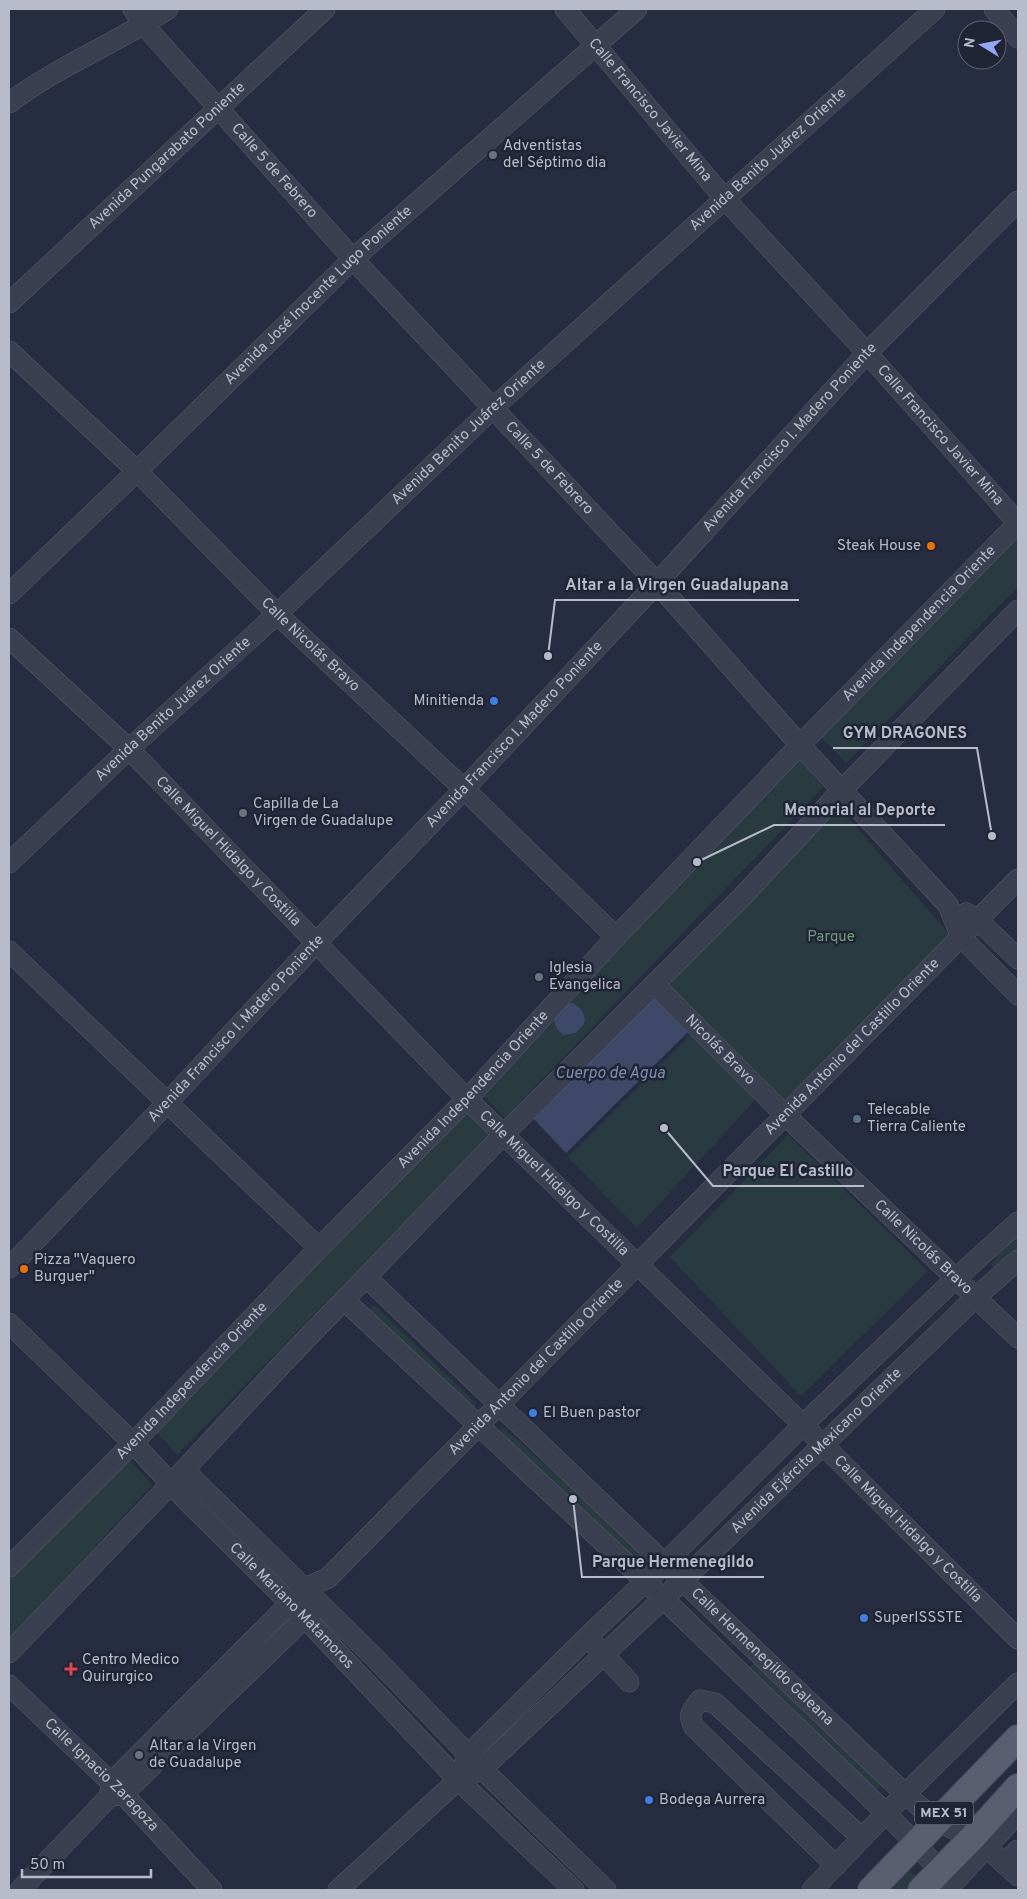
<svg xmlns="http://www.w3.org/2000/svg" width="1027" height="1899" viewBox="0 0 1027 1899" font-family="Overpass,sans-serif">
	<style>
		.green { fill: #293a41 }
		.water { fill: #3e4868 }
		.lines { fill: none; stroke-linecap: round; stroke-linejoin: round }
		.minor-casing { stroke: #565b6a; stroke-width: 21 }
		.major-casing { stroke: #454959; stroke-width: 28 }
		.minor { stroke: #3b4050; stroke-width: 20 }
		.major { stroke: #595f70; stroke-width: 26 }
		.worship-dot { fill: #6b7280; stroke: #202535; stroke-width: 2 }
		.food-dot { fill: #e8710a; stroke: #202535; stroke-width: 2 }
		.shop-dot { fill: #3f7fe0; stroke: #202535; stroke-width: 2 }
		.service-dot { fill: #5c6f8a; stroke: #202535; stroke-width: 2 }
		.health-dot { fill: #e0444e; stroke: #202535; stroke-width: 2 }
		.labels { text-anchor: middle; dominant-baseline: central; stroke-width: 5; stroke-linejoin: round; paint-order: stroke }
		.shield { fill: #202535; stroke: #8a8f9d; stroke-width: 1 }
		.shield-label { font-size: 14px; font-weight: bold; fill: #b8bcca }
		.street-label { font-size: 15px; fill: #b8bcca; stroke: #202535 }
		.poi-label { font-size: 15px; fill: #b8bcca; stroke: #202535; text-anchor: start }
		.park-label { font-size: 15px; fill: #709a81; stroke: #202535 }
		.water-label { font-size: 16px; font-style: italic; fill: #818db0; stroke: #202535 }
		.leader { fill: none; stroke: #b8bcca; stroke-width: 2 }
		.callout-dot { fill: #b8bcca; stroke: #202535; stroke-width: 2 }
		.callout-label { font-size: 16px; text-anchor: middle; font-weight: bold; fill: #b8bcca; stroke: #202535; stroke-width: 5; stroke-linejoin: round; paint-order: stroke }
	</style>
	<rect width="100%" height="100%" fill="#272d40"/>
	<path class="green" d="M1018,531V587L846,763L819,735Z
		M796,755L823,787L505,1118L480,1092Z
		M838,806L950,935L784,1106L668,986Z
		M690,1035L757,1098L637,1228L568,1157Z
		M465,1109L491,1133L177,1455L154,1429Z
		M788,1135L928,1271L801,1396L670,1257Z
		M1018,1232V1255L994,1269L991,1264Z
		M374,1305L477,1404L469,1413L367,1312Z
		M503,1427L652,1560L642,1570L494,1437Z
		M127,1457L152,1485L10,1638L9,1636V1575Z
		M755,1662L883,1782L877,1790L747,1671Z
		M907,1867L918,1879L907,1890H885Z"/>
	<path class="water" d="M654,992L689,1031L566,1153L531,1116Z
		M572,1003C579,1005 587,1015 584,1023C583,1027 578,1030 576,1033L563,1035L557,1029L554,1021C556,1014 564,1004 572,1003Z"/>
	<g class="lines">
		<defs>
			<g id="minor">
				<path id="s1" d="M133,9L144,25L353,259L657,583L800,745L948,905L961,937L1018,995"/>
				<path id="s2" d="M565,9L724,198L867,353L1018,523"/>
				<path d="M994,9L1018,38"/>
				<path d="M9,103C58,66 117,43 168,9"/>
				<path id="s3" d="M9,303L325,9"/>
				<path id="s4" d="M9,351L137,471L277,614L464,789L616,937"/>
				<path id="s5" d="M9,594L137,471L353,259L637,9"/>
				<path id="s6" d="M9,638L129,749L467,1099L803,1425L1018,1639"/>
				<path id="s7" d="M9,863L129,749L277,614L493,408L935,9"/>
				<path d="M966,913L978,920L1018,959"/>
				<path d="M9,951L319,1248"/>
				<path id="s8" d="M655,985L785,1115L1018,1338"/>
				<path id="s9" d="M9,1268L168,1102L316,943L464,789L657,583L867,353L1018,201"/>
				<path id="s10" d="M366,1277L905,1794L937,1821L972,1838L986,1847L1018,1876"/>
				<path d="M344,1300L645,1581L886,1813L941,1871"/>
				<path id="s11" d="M9,1323L133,1443L189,1503L305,1618L458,1780L574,1890"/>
				<path d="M184,1470L373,1656L482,1769L606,1890"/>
				<path id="s12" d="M9,1567L133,1443L319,1248L467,1099L616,937L800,745L1018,523"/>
				<path d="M595,1645L629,1682"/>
				<path d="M9,1653L184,1470L285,1361L503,1135L741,898L843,789L1018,610"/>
				<path id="s13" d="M9,1685L123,1794L212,1890"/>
				<path id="s14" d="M458,1780L482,1769L683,1580L975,1298L1018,1260"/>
				<path d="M109,1797L123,1794L314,1609"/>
				<path d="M1005,1864L1018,1850"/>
				<path d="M836,1866L694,1727C687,1714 692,1710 700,1700L715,1703L862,1838"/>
				<path id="s15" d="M20,1890L109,1797L112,1782L305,1588L328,1578L1018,879"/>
				<path d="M338,1890L458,1780L468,1755L587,1637L665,1563L803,1425L955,1279L1018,1222"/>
				<path d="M812,1890L886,1813L1018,1683"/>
				<path d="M947,1890L1018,1813"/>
			</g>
			<path id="major" d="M871,1890L1018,1738
				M921,1890L972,1838L1018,1787"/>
		</defs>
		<use href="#minor" class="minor-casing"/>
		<use href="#major" class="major-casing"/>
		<use href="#minor" class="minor"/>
		<use href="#major" class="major"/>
	</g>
	<g class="worship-dot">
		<circle cx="493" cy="155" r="5"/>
		<circle cx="243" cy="813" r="5"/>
		<circle cx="539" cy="977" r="5"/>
		<circle cx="139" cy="1755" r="5"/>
	</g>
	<g class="food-dot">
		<circle cx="931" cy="546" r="5"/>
		<circle cx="24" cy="1269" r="5"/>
	</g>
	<g class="shop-dot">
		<circle cx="494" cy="701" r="5"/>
		<circle cx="533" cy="1413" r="5"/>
		<circle cx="864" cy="1618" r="5"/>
		<circle cx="649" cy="1800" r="5"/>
	</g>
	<circle class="service-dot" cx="857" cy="1119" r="5"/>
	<path class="health-dot" d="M68.5 1661.5h5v5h5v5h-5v5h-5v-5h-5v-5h5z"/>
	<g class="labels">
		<rect class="shield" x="915" y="1801.5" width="58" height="23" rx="4"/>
		<g class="shield-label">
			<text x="944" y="1813">MEX 51</text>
		</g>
		<g class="street-label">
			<text stroke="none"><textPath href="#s2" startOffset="132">Calle Francisco Javier Mina</textPath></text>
			<text stroke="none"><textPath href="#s3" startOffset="216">Avenida Pungarabato Poniente</textPath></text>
			<text stroke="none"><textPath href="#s7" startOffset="1035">Avenida Benito Juárez Oriente</textPath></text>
			<text stroke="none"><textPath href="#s1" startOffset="215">Calle 5 de Febrero</textPath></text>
			<text stroke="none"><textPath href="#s5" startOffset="430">Avenida José Inocente Lugo Poniente</textPath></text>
			<text stroke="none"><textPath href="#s7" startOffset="630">Avenida Benito Juárez Oriente</textPath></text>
			<text stroke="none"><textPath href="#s2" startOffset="568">Calle Francisco Javier Mina</textPath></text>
			<text stroke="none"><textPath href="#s9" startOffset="1140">Avenida Francisco I. Madero Poniente</textPath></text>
			<text stroke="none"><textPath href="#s1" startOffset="620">Calle 5 de Febrero</textPath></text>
			<text stroke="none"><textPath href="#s12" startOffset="1311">Avenida Independencia Oriente</textPath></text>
			<text stroke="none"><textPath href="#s4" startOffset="421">Calle Nicolás Bravo</textPath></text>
			<text stroke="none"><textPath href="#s7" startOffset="225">Avenida Benito Juárez Oriente</textPath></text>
			<text stroke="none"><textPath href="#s9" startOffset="735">Avenida Francisco I. Madero Poniente</textPath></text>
			<text stroke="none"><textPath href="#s6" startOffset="306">Calle Miguel Hidalgo y Costilla</textPath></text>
			<text stroke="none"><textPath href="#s9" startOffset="330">Avenida Francisco I. Madero Poniente</textPath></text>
			<text stroke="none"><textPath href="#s15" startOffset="1189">Avenida Antonio del Castillo Oriente</textPath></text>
			<text stroke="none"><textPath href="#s8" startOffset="92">Nicolás Bravo</textPath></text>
			<text stroke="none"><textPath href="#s12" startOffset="666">Avenida Independencia Oriente</textPath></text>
			<text stroke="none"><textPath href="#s6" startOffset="771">Calle Miguel Hidalgo y Costilla</textPath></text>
			<text stroke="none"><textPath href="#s8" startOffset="375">Calle Nicolás Bravo</textPath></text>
			<text stroke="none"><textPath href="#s15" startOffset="739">Avenida Antonio del Castillo Oriente</textPath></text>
			<text stroke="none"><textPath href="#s12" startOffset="261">Avenida Independencia Oriente</textPath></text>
			<text stroke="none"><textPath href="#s14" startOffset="488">Avenida Ejército Mexicano Oriente</textPath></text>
			<text stroke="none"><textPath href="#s6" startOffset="1266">Calle Miguel Hidalgo y Costilla</textPath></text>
			<text stroke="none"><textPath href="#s11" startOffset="400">Calle Mariano Matamoros</textPath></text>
			<text stroke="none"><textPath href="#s10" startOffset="549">Calle Hermenegildo Galeana</textPath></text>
			<text stroke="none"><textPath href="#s13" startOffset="129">Calle Ignacio Zaragoza</textPath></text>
		</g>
		<g class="poi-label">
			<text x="503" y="146">Adventistas<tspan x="503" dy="17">del Séptimo dia</tspan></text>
			<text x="921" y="546" text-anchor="end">Steak House</text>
			<text x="484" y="701" text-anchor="end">Minitienda</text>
			<text x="253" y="804">Capilla de La<tspan x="253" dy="17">Virgen de Guadalupe</tspan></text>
			<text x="549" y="968">Iglesia<tspan x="549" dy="17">Evangelica</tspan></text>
			<text x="867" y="1110">Telecable<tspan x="867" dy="17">Tierra Caliente</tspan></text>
			<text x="34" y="1260">Pizza "Vaquero<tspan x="34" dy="17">Burguer"</tspan></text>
			<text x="543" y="1413">El Buen pastor</text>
			<text x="874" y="1618">SuperISSSTE</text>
			<text x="82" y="1660">Centro Medico<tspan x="82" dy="17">Quirurgico</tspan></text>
			<text x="149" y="1746">Altar a la Virgen<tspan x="149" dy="17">de Guadalupe</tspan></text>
			<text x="659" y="1800">Bodega Aurrera</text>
		</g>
		<g class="park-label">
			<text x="831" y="937">Parque</text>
		</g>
		<g class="water-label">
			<text x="610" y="1074">Cuerpo de Agua</text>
		</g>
	</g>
	<path class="leader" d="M548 656L555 600H799M992 836L977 748H833M697 862L774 825H945M664 1128L713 1186H864M573 1499L582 1577H764"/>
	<g class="callout-dot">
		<circle cx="548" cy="656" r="5"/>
		<circle cx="992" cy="836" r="5"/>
		<circle cx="697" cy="862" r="5"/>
		<circle cx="664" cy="1128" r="5"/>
		<circle cx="573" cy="1499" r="5"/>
	</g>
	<g class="callout-label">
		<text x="677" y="590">Altar a la Virgen Guadalupana</text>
		<text x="905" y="738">GYM DRAGONES</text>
		<text x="860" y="815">Memorial al Deporte</text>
		<text x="788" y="1176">Parque El Castillo</text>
		<text x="673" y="1567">Parque Hermenegildo</text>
	</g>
	<rect width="1027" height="1899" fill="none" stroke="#b8bcca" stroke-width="20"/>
	<g transform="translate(982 45) rotate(280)"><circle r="24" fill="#202535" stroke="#5d6171"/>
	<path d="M0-4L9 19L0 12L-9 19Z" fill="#94a7f3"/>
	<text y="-8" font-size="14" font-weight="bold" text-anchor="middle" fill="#b8bcca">N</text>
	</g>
	<path d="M22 1869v8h129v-8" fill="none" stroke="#b8bcca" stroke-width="2.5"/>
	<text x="30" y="1869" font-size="15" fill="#b8bcca" stroke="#202535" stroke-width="4" paint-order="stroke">50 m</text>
</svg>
